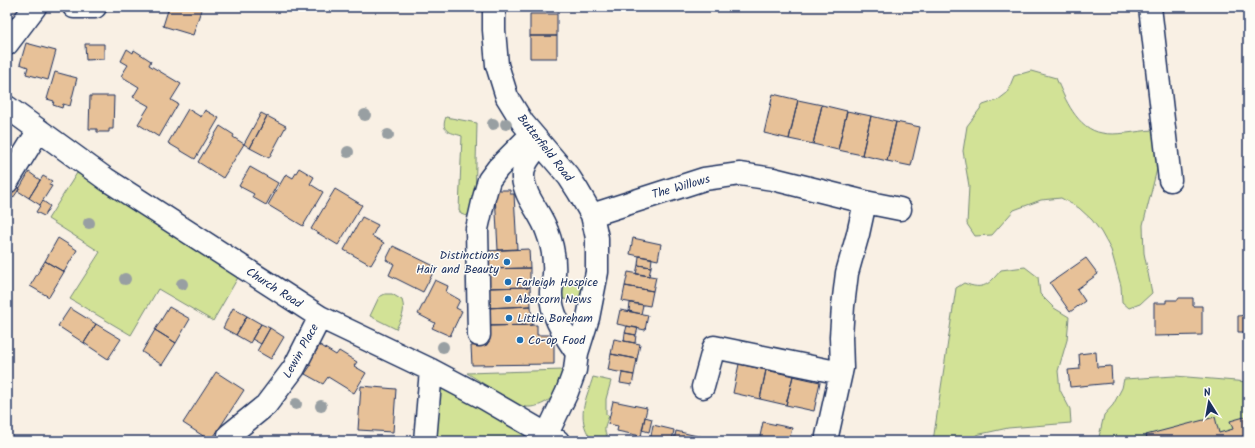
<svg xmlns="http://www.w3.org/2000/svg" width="1255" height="448" viewBox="0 0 1255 448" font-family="Kalam,sans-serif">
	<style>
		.green { fill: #d2e296; stroke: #76887a }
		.building { fill: #e7c198; stroke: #1b2f5e }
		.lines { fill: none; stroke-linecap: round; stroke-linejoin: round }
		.minor-casing { stroke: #1b2f5e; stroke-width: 25 }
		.minor { stroke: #fdfcf7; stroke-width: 22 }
		.tree { fill: #989fa2 }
		.poi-dot { fill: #1f6fb2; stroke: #fdfcf7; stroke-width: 1.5 }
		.labels { text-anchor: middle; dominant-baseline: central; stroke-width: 3; stroke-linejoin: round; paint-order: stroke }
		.street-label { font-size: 12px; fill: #1b2f5e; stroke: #fdfcf7 }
		.poi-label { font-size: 12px; fill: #1b2f5e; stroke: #fdfcf7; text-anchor: start }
	</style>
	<rect width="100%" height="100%" fill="#f9f0e4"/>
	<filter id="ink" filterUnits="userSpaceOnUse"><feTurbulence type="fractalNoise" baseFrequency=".025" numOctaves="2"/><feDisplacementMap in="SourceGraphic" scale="8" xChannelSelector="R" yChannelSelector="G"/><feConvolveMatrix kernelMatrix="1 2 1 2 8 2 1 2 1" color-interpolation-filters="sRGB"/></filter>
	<g filter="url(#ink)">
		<path class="green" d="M1031,71L1056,78C1065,99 1077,129 1102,133C1115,136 1138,131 1152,130L1160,157L1143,225L1144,253L1152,293L1140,304L1129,308L1122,302L1121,286L1111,250L1101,232L1092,220L1079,208L1061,198L1041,200L1014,210L992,235L975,236L967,224L969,186L963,151L967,126L983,105L998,100L1007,93L1014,76Z
			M446,117L477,123L475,204L474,210L466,216L461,214L459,210L462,136C450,132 440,132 446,117Z
			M77,173L240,274L213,321L158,289L131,335L70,299L100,252L48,219Z
			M1025,267L1038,277L1040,294L1054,308L1069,317L1067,340L1058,371L1060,390L1070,409L1071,423L1008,428L976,435L975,441H933L956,288L964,283C984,291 989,284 1001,270Z
			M564,282L583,285L580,303L560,298Z
			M385,294H392L402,300C406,312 401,319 396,329L370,316L379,297Z
			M431,370L558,441H425Z
			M563,370C562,375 562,381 560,385C555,399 540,408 526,407C514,406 479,380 467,373Z
			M1175,376L1248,382V441H1098L1104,415L1113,405L1122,388L1124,379Z
			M593,377L611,381L606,399V414L609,416C604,427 602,433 612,441C607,441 598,443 593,441C590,440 589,437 588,434C577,414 587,397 593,377Z"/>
		<path class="building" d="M169,7H202L193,35L163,26Z
			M530,14H557V36H530Z
			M530,36H557V58H530Z
			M26,43L56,51L48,80L26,74L28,67L20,64Z
			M85,44H104V59L86,60Z
			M127,49L133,53L134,50L151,61L149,65L181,84L171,100L178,104L159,137L138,124L149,106L133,97L139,87L121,76L128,65L121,61Z
			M55,72L77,78L70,106L63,104L62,108L53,105L54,101L47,99Z
			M773,94L798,100L789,139L764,133Z
			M90,96H114L113,129H109V132H97V129H89Z
			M798,100L822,105L813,144L789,139Z
			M822,105L847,111L838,150L813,144Z
			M188,109L201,117L205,110L219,118L195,159L168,143Z
			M847,111L871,116L862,155L838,150Z
			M261,113L267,116L250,148L244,144Z
			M267,116L286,126L269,158L250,148Z
			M871,116L896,122L887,161L862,155Z
			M896,122L920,127L911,166L887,161Z
			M220,126L234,135L233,137L244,144L223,178L198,162Z
			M250,167L278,183L266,205L252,197L254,194L239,186Z
			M299,168L314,177L310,184L323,192L303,226L268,205L286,174L293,178Z
			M29,172L40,180L29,198L18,191Z
			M43,176L52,181L49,185L52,186L40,205L29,198Z
			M11,183L20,188L13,198L7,194V190Z
			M335,189L362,205L338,245L311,229Z
			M497,190H510V194H514L517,249L498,250L495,194H497Z
			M43,201L50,206L44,216L36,212Z
			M362,217L378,225L372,236L384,243L371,265L344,250Z
			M58,238L77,250L64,272L45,261Z
			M633,238L661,244L658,260L630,254Z
			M393,246L436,267L423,292L389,275L394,264L386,260Z
			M529,249L530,268L485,269L484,251Z
			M639,256L652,258L651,267L638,265Z
			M1086,258L1098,274L1077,289L1085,301L1070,312L1050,283Z
			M45,261L64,272L49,297L30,286Z
			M638,265L651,267L649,276L636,274Z
			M530,268V287L486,288L485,269Z
			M628,272L656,277L653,291L625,286Z
			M435,280L448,286L446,292L460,300L456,308L462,311L450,336L432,328L435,323L418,314Z
			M625,286L653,291L650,306L622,301Z
			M530,287L531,306L486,308V288Z
			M1178,298H1193V306H1202V335L1154,336V303H1166V300H1178Z
			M630,303L643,305L641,314L629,311Z
			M531,306L532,325L486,326V308Z
			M169,307L190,319L176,343L155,330Z
			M70,308L96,324L84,343L58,326Z
			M233,308L247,316L236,335L223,328Z
			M620,310L648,315L645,330L617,324Z
			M1246,313H1248V332H1238V316L1247,315Z
			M247,316L261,324L250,343L236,335Z
			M96,324L121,339L108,359L84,343Z
			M261,324L270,328L261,344L252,339Z
			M537,325V335H554V364L472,365L471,346L487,345L486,326Z
			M627,326L638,328L636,335L625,333Z
			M270,328L284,337L271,359L257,351Z
			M155,330L176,343L162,365L142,352Z
			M625,333L636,335L635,343L624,341Z
			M614,339L640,344L637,359L611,354Z
			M320,345L336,355L339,351L357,362L354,366L366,373L354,393L328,377L323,384L305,374L311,365L309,363Z
			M1096,352L1097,367L1111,366L1112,383L1070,387L1068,370L1080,369L1079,354Z
			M611,354L637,359L634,375L608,370Z
			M739,364L766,370L760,399L733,393Z
			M766,370L793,376L786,405L760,399Z
			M216,372L244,390L211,441L183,423Z
			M622,373L634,375L632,385L620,383Z
			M793,376L820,382L814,411L786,405Z
			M361,386L396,389L393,432L358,430Z
			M613,401L647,408L641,436L617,431L618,426L608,424Z
			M1248,416V441H1148L1146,435L1215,417L1219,433L1233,429L1230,421Z
			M645,417L652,419L649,432L642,430Z
			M763,422L792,428L789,441H759Z
			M653,425L674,430L672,441H650Z
			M676,431L697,436L696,441H674Z
			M699,436L720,441H698Z"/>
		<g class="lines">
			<defs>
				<path id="minor" d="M74,7H95
					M494,7V30L497,65L507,97L523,123L569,177L578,191L592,215L597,238V272L588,318L577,353L575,370L567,392L547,434
					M1150,7L1170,180
					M7,44L35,7
					M7,107L106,179L320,317L431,370L484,398L558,441
					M540,144C532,154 522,164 523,178C525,198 541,213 547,231C552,244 555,260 554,274C554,280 551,286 551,292C550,315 565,335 577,353
					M7,182L39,130
					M865,202L900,209
					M592,215L704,179L740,174L773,179L865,202L858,234L847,273L843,306L841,337L842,368L827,436V441
					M479,335L477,229L484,198L489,180L498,168L532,134
					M703,387L714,347L841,373
					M229,435L266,405L294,368L320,317
					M425,441L431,370"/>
			</defs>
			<use href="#minor" class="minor-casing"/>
			<use href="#minor" class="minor"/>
		</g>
		<g class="tree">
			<circle cx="365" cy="115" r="6"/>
			<circle cx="493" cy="124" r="6"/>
			<circle cx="506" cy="124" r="6"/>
			<circle cx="388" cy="135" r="6"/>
			<circle cx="348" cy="152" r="6"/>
			<circle cx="89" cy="223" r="6"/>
			<circle cx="125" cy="279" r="6"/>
			<circle cx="182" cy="284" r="6"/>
			<circle cx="443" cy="347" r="6"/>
			<circle cx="296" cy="404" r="6"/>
			<circle cx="321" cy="406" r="6"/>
		</g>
	</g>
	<g class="poi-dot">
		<circle cx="507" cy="262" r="4"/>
		<circle cx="508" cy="282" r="4"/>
		<circle cx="508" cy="299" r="4"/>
		<circle cx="509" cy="318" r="4"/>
		<circle cx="520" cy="340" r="4"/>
	</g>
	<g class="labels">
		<g class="street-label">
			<text transform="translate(545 148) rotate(52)">Butterfield Road</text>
			<text transform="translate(681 187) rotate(-16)">The Willows</text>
			<text transform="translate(274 288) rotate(33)">Church Road</text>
			<text transform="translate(301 351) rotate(-61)">Lewin Place</text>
		</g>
		<g class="poi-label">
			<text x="499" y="255" text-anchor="end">Distinctions<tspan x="499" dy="14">Hair and Beauty</tspan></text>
			<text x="516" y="282">Farleigh Hospice</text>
			<text x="516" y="299">Abercorn News</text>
			<text x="517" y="318">Little Boreham</text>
			<text x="528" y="340">Co-op Food</text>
		</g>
	</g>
	<rect width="1255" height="448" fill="none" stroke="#fdfcf7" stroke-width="24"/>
	<rect x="12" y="12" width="1231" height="424" fill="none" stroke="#1b2f5e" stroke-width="1.5" filter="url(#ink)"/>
	<g transform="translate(1209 402) rotate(349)" stroke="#fdfcf7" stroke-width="3" paint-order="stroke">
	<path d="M0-3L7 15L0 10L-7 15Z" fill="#1b2f5e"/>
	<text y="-6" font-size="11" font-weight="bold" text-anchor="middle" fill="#1b2f5e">N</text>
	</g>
</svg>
